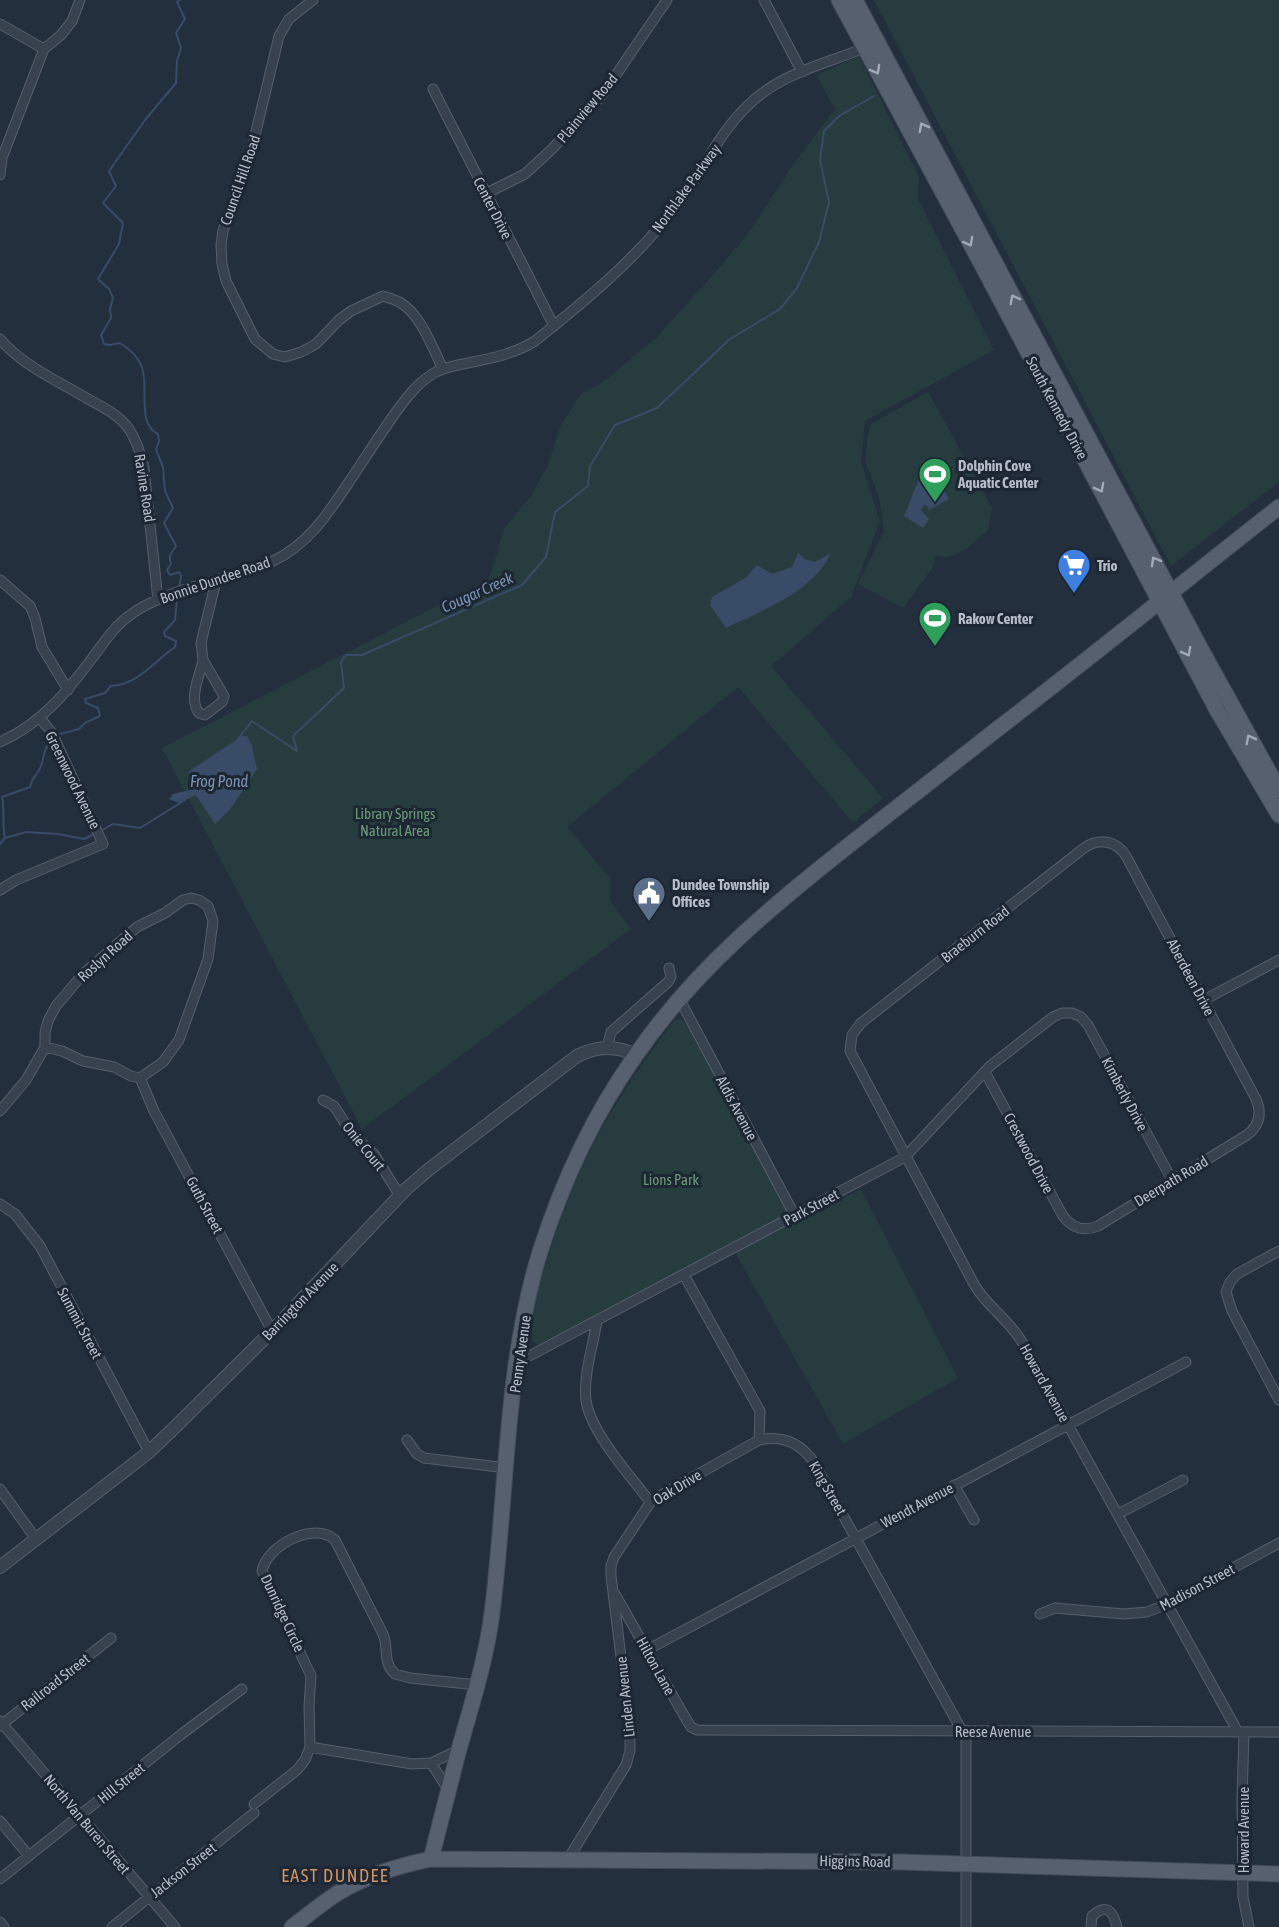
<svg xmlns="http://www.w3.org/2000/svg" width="1279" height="1927" viewBox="0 0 1279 1927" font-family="'Asap Condensed',sans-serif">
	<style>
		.green { fill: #263c3f }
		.water { fill: #394c67 }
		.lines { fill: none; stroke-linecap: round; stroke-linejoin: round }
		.stream { stroke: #394c67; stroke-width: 2 }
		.minor-casing { stroke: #565f6c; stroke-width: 11 }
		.tertiary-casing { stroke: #565f6c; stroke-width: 14 }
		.primary-casing { stroke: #414a57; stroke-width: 17 }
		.minor { stroke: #38414e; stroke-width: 9 }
		.tertiary { stroke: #38414e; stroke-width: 12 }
		.primary { stroke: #56606e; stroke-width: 15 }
		.oneway { stroke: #a1aab7 }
		.labels { text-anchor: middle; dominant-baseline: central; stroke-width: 6; stroke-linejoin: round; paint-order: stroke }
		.street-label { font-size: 15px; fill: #b4bcc9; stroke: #1d2633 }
		.poi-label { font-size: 15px; font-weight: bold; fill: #b4bcc9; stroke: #1d2633; text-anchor: start }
		.park-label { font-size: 15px; fill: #6b9a76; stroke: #1d2633 }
		.water-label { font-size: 16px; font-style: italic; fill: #7c92b1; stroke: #1d2633 }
		.quarter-label { font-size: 18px; letter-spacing: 1.5px; fill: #d59563; stroke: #1d2633 }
	</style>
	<rect width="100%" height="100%" fill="#242f3e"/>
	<path class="green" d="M874,0H1279V482L1171,566Z
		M859,56L919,177L918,199L994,350L865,421L861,462L880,521L851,597L771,666L883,798L853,823L738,687L567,827L610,878V901L631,929L362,1129L162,748L489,579L504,529L532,494L547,467L560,427L580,395L604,381L655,339L705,284L747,235L794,163L835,109L816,75Z
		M928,392L992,508L988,531C973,542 956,563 936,555L934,566L903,608L858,584L884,531L879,498L865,461L868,434L871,424Z
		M680,1019L688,1024L794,1224L861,1189L958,1378L843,1444L731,1245L539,1345L532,1341C532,1332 531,1322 532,1314C535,1292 545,1269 551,1248C578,1161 618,1093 674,1021Z"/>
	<path class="water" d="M931,468L949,499L929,510L925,504L921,510L929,519L923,528L904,516C913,498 914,480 931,468Z
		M798,553L805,559L815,562L831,553C812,593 764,609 726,628L710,605L712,597L747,577L757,565L772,574L792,567Z
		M242,736H247L252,746L257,769L231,808L215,824L196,795L179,803L169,799L173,794L194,789L188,772Z"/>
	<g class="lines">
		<path class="stream" d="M179,588L181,576L179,572L170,575L167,570L171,564C168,556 171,553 176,546L164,523L173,508L165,491L163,467L156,450L159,441L158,434C135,423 151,383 140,363C136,355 128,348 120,343L110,345L104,344L101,335L111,318L110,309L113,298L109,289L98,279L119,244L123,223L103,203L116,186L109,171L145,120L176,83L177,61L181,48L176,33L185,19L177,2L180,0
			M60,734L79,729L85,723L100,716L98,708L86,703L85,699L105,693L111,686C138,685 153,662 175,647L176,641L165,636L164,632L175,620L177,600
			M238,739L252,721L297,751L293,736L344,688L341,662L346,655H362L522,585L546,557L555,512L588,486L590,466L615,425L657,408L730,339L780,309L797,288L819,242L829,202L820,160L824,131L839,116L874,96
			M104,829L113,824L140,828L185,800
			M5,838C2,825 5,811 2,797L30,787C33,774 38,776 41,766C44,758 43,749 50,742
			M0,844L5,838L26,832L58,834L84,839L92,835"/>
		<defs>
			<path id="minor" d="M313,0L289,19L279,36L252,148L223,231L221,245L222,264L226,281L255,339L273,354L285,357L301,352L316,344L339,320L351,311L383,296C389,298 396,300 401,303C421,315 433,349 443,369
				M764,0L802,72
				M0,24L44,49
				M433,89L554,326
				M0,175L2,158L44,49L61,35L72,21L80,0
				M485,194L525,174L552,149L603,94L667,0
				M0,339C23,366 58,381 88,399C103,407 119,415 129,429C137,441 141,455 144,468L158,600
				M0,580L30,606L35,618L42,647L68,690
				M203,660C200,676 188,698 199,713L205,715L222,702L224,696L203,660L201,643L216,581
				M0,742C41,724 67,692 93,657C103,644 112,629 125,619C161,588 229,581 273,561C310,544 331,509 353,476C367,455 381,433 396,412C407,397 419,381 436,372C446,367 457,365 468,363C492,358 514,354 535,341C585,301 635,260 674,209C702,174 720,128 755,99C786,72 830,62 867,47
				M0,890L16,880L103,844L52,733L40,718
				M680,1000L795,1216
				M1204,1000L1279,960
				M45,1047V1033L48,1021L56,1006L83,974L137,927L165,913L183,900L191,898L199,900L208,906L213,921L208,959L179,1040L163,1062L140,1078
				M607,1048L611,1032L668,982L671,977L669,968
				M985,1072L1063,1216C1072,1228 1084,1232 1098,1226L1247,1135C1260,1125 1262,1113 1256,1099L1126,856C1116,840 1099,838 1084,848L861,1023L852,1035L850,1051L975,1286C988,1307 1009,1320 1022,1342L1238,1732
				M140,1078L154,1111L272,1331
				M323,1100L334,1106L352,1134L374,1154L400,1196
				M0,1111L26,1080L45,1047L62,1051L83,1061L114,1067L131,1076L140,1078
				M0,1204L15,1214L40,1246L149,1452
				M1279,1251L1237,1274L1230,1282L1226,1292L1232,1311L1279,1400
				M684,1275L760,1411L759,1440
				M597,1321C593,1345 583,1377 586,1400C590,1432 631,1476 650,1502
				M518,1362L905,1157L990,1066L1053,1017L1062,1013H1072L1081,1017L1088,1025L1172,1180
				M407,1440L417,1454L424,1458L507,1468
				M954,1485L974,1520
				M0,1489L36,1539
				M1118,1514L1183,1480
				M615,1594L686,1719L691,1727L697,1730L1279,1732
				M1040,1614L1055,1608L1124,1614L1147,1612L1167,1604L1279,1543
				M647,1650L1186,1362
				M0,1721L175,1927
				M0,1726L111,1638
				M1244,1732L1242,1800L1243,1897L1249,1927
				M310,1747L412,1764L431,1763L459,1750
				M431,1763L449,1791
				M254,1804L297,1770L305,1760L310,1747L309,1706L311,1676L262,1571C266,1546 315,1520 335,1540L383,1634C389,1648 382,1662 395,1674L410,1678L478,1685
				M0,1821L29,1856
				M568,1859L626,1765L630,1751V1730L611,1576V1566L614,1557L652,1500L759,1440C782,1435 800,1443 813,1461L962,1731
				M0,1879L183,1733L242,1689
				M0,1922L4,1927
				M112,1927L254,1813
				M966,1927V1731
				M1091,1927L1092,1916C1107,1903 1113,1911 1117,1927"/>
			<path id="tertiary" d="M0,1567L149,1452L174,1428L272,1331L406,1189L428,1170L577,1056C597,1046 615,1045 636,1055"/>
			<path id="primary" d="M839,0L982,265L1217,710L1279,815
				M855,0L1203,653L1279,790
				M431,1859C440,1824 449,1788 458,1753C471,1706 486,1661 492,1613C507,1496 505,1364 540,1252C562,1183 594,1114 636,1055C694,970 773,905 853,842C902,804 951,765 1000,727C1094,655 1186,580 1279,507
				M292,1927C307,1916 322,1903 338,1893C367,1875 398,1866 431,1859L901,1862L1279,1874"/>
		</defs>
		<use href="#minor" class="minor-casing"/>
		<use href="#tertiary" class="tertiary-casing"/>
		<use href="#primary" class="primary-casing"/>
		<use href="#minor" class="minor"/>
		<use href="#tertiary" class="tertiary"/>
		<use href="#primary" class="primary"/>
	</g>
	<defs><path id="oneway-chevron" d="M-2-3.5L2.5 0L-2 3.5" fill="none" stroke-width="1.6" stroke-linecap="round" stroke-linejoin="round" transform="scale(1.5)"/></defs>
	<g class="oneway">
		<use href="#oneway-chevron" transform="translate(876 70) rotate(61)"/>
		<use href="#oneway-chevron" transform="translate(923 127) rotate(-118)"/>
		<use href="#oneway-chevron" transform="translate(969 242) rotate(61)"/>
		<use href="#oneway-chevron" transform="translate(1014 299) rotate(-118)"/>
		<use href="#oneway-chevron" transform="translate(1100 488) rotate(62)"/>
		<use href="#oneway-chevron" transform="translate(1155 561) rotate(-120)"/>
		<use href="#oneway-chevron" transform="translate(1187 652) rotate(62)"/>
		<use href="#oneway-chevron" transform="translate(1250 739) rotate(-118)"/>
	</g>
	<defs>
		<symbol id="stadium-pin" viewBox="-11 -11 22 30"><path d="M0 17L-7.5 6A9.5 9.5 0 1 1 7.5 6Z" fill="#2e9e5b" stroke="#1d2633"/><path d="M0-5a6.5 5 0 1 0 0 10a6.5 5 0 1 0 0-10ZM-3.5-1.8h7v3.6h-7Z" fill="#fff"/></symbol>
		<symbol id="supermarket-pin" viewBox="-11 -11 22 30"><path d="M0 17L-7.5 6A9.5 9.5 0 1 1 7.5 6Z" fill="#3f7fe0" stroke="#1d2633"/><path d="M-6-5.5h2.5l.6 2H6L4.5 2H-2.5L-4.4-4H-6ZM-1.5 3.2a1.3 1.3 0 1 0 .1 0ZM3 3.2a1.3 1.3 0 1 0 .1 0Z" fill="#fff"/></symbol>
		<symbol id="civic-pin" viewBox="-11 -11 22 30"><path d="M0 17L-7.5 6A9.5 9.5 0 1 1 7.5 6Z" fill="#5c6f8a" stroke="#1d2633"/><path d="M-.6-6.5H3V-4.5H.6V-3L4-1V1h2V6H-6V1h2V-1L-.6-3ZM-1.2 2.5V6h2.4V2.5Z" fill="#fff"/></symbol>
	</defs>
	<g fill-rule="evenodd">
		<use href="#stadium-pin" x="916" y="455" width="38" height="52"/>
		<use href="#supermarket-pin" x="1055" y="546" width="38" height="52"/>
		<use href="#stadium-pin" x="916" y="599" width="38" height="52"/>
		<use href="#civic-pin" x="630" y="874" width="38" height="52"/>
	</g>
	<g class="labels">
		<g class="street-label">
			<text transform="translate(587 108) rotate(-50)">Plainview Road</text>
			<text transform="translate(240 180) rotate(-71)">Council Hill Road</text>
			<text transform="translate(686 188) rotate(-54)">Northlake Parkway</text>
			<text transform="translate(493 208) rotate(63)">Center Drive</text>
			<text transform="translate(1057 408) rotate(62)">South Kennedy Drive</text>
			<text transform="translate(145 488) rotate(81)">Ravine Road</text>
			<text transform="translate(215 580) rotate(-19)">Bonnie Dundee Road</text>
			<text transform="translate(73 780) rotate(64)">Greenwood Avenue</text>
			<text transform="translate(975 934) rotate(-38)">Braeburn Road</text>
			<text transform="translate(105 956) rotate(-42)">Roslyn Road</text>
			<text transform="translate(1191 977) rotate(62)">Aberdeen Drive</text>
			<text transform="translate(1125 1094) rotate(62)">Kimberly Drive</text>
			<text transform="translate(737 1108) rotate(62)">Aldis Avenue</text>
			<text transform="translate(364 1146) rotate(51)">Onie Court</text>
			<text transform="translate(1029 1153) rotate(62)">Crestwood Drive</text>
			<text transform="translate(1171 1181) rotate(-31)">Deerpath Road</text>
			<text transform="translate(205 1205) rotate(62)">Guth Street</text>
			<text transform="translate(811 1207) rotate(-28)">Park Street</text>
			<text transform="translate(300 1301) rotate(-46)">Barrington Avenue</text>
			<text transform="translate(80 1323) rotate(62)">Summit Street</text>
			<text transform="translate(520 1354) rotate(-82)">Penny Avenue</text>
			<text transform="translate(1045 1383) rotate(61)">Howard Avenue</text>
			<text transform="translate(677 1487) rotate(-31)">Oak Drive</text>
			<text transform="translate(828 1488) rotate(60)">King Street</text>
			<text transform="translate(917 1505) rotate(-28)">Wendt Avenue</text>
			<text transform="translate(1197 1587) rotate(-28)">Madison Street</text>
			<text transform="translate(283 1613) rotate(65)">Dunridge Circle</text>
			<text transform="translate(656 1666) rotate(61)">Hilton Lane</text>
			<text transform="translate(55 1682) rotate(-38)">Railroad Street</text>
			<text transform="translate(625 1697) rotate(-96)">Linden Avenue</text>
			<text x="993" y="1731">Reese Avenue</text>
			<text transform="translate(121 1783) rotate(-39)">Hill Street</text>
			<text transform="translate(87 1824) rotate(50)">North Van Buren Street</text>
			<text transform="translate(1243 1830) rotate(-90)">Howard Avenue</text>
			<text transform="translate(855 1861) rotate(1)">Higgins Road</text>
			<text transform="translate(183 1870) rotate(-38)">Jackson Street</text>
		</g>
		<g class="poi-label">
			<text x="958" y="465">Dolphin Cove<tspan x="958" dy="17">Aquatic Center</tspan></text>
			<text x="1097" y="565">Trio</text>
			<text x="958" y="618">Rakow Center</text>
			<text x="672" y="884">Dundee Township<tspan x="672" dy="17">Offices</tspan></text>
		</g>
		<g class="park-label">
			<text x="395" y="813">Library Springs<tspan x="395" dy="17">Natural Area</tspan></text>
			<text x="671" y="1179">Lions Park</text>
		</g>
		<g class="water-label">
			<text transform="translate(477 592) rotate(-24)">Cougar Creek</text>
			<text x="219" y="781">Frog Pond</text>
		</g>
		<g class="quarter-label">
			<text x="335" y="1875">EAST DUNDEE</text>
		</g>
	</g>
</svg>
